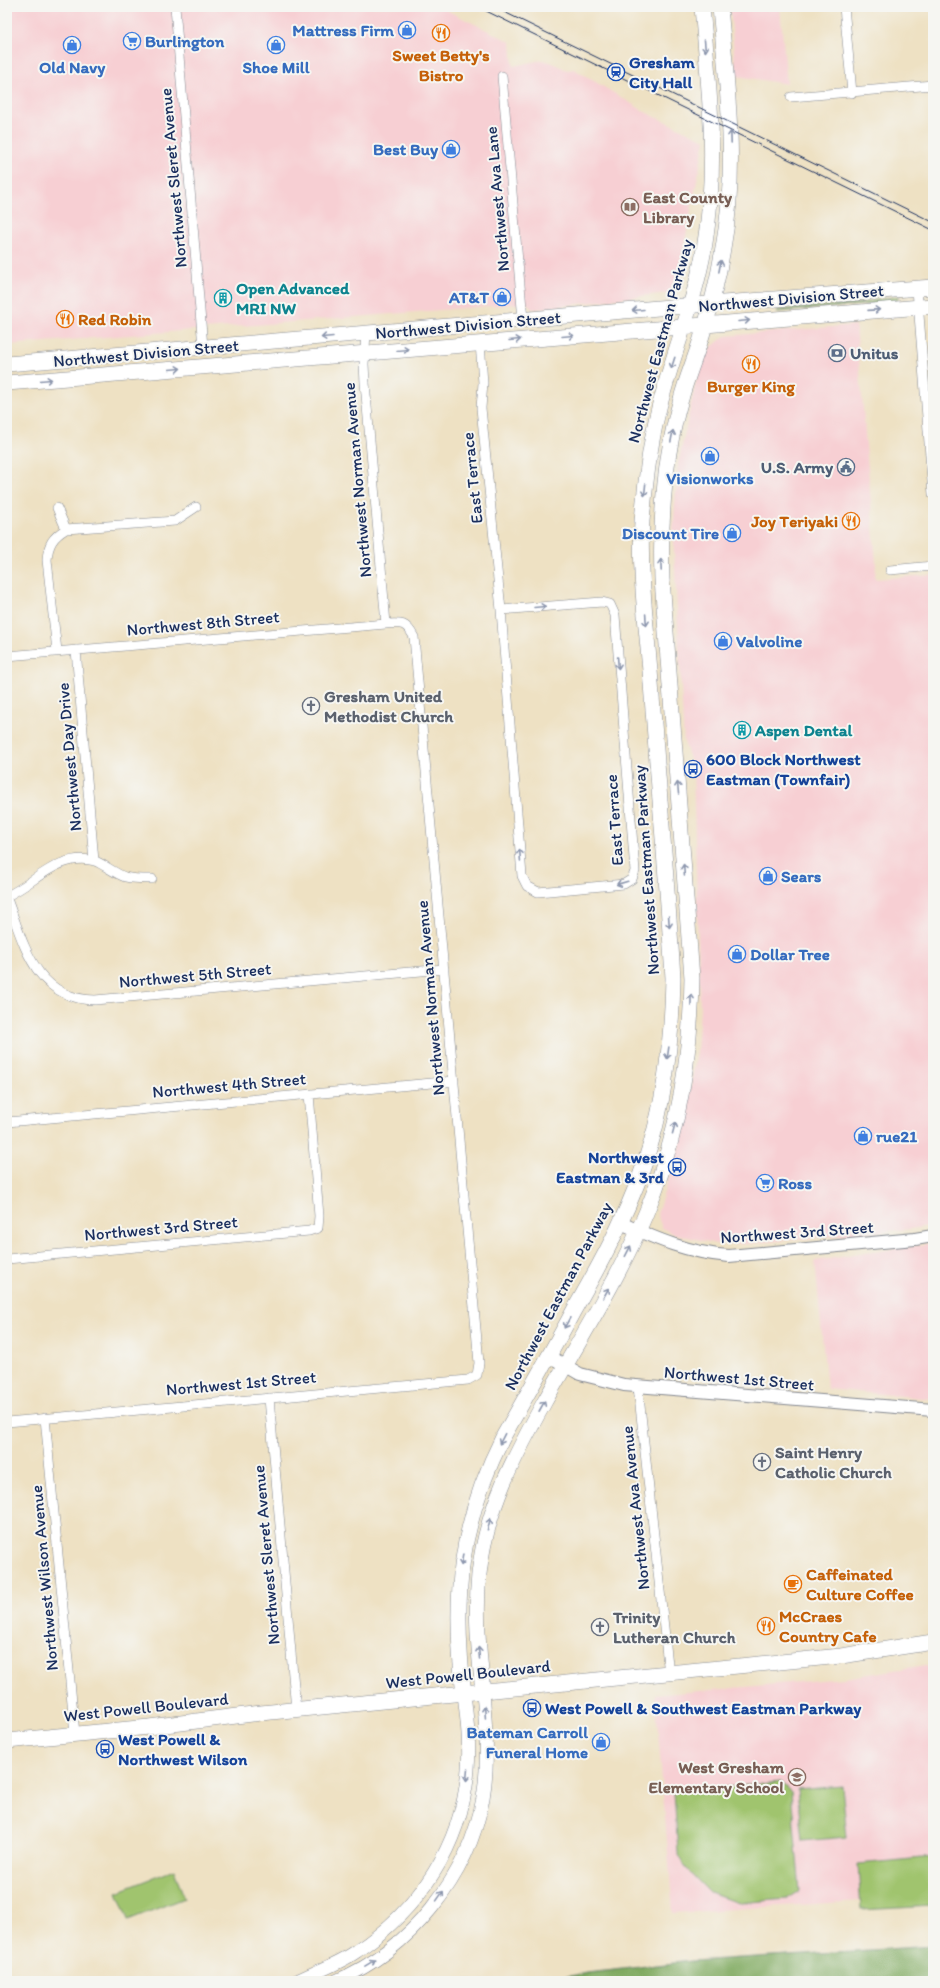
<svg xmlns="http://www.w3.org/2000/svg" width="940" height="1988" viewBox="0 0 940 1988" font-family="Itim,sans-serif">
	<style>
		.built { fill: #f7cfd3 }
		.green { fill: #a0c46e; stroke: #5e7a66 }
		.forest { fill: #80aa61; stroke: #4e6c60 }
		.lines { fill: none; stroke-linecap: round; stroke-linejoin: round }
		.minor-casing { stroke: #848890; stroke-width: 10 }
		.tertiary-casing { stroke: #848890; stroke-width: 14 }
		.secondary-casing { stroke: #848890; stroke-width: 14 }
		.primary-casing { stroke: #848890; stroke-width: 16 }
		.minor { stroke: #fff; stroke-width: 9 }
		.tertiary { stroke: #fff; stroke-width: 12 }
		.secondary { stroke: #fff; stroke-width: 13 }
		.primary { stroke: #fff; stroke-width: 15 }
		.tram { stroke: #1b2f5e; stroke-width: 1 }
		.oneway { stroke: #8d97ae }
		.labels { text-anchor: middle; dominant-baseline: central; stroke-width: 4; stroke-linejoin: round; paint-order: stroke }
		.shop-label { font-size: 17px; font-weight: bold; fill: #366cbe; stroke: #f6f6f2; text-anchor: start }
		.food-label { font-size: 17px; font-weight: bold; fill: #c56008; stroke: #f6f6f2; text-anchor: start }
		.transit-label { font-size: 17px; font-weight: bold; fill: #164399; stroke: #f6f6f2; text-anchor: start }
		.street-label { font-size: 17px; fill: #1b2f5e; stroke: #f6f6f2 }
		.education-label { font-size: 17px; font-weight: bold; fill: #785e54; stroke: #f6f6f2; text-anchor: start }
		.culture-label { font-size: 17px; font-weight: bold; fill: #0d838f; stroke: #f6f6f2; text-anchor: start }
		.service-label { font-size: 17px; font-weight: bold; fill: #4e5e75; stroke: #f6f6f2; text-anchor: start }
		.worship-label { font-size: 17px; font-weight: bold; fill: #5b616d; stroke: #f6f6f2; text-anchor: start }
	</style>
	<rect width="100%" height="100%" fill="#f6f6f2"/>
	<filter id="ink" filterUnits="userSpaceOnUse"><feTurbulence type="fractalNoise" baseFrequency=".025" numOctaves="2"/><feDisplacementMap in="SourceGraphic" scale="8" xChannelSelector="R" yChannelSelector="G"/><feConvolveMatrix kernelMatrix="1 2 1 2 8 2 1 2 1" color-interpolation-filters="sRGB"/></filter>
	<filter id="wash" filterUnits="userSpaceOnUse"><feTurbulence type="fractalNoise" baseFrequency=".012" numOctaves="4" result="noise"/><feDisplacementMap in="SourceGraphic" scale="16" xChannelSelector="R" yChannelSelector="G"/><feGaussianBlur stdDeviation="0.9" result="paint"/><feColorMatrix in="noise" values="0 0 0 0 0 0 0 0 0 0 0 0 0 0 0 0 0 1.4 0 .05"/><feComposite in="paint" operator="in"/></filter>
	<g filter="url(#wash)">
		<rect width="100%" height="100%" fill="#eee1c3"/>
		<path class="built" d="M7,7H440L511,42L513,66L542,60L550,62L567,70L574,69L647,113L705,140L675,292L537,309H532L527,303L7,345Z
			M730,7H780L787,84L736,76Z
			M856,325L876,563L875,579L933,575V1225L911,1229L746,1244H716L672,1233L662,1228L657,1214L682,1137L697,1052L700,1009L693,768L684,742L673,532L678,464L697,377L709,349L725,336Z
			M933,1243V1399L827,1389L815,1261Z
			M926,1665L933,1669V1857L858,1864L861,1901L673,1913L655,1695L844,1678Z"/>
		<path class="green" d="M899,296L896,302L777,312V310L862,303Z
			M781,1782L791,1791L800,1891L787,1899L738,1903L710,1893L686,1868L678,1853L674,1792Z
			M842,1786L847,1837L802,1841L797,1790Z
			M933,1857V1906L861,1910L858,1864Z
			M174,1870L184,1898L128,1920L117,1892Z"/>
		<path class="forest" d="M933,1946V1981H539L587,1973L691,1961Z"/>
	</g>
	<g filter="url(#ink)">
		<g class="lines">
			<defs>
				<path id="minor" d="M175,7L203,347
					M844,7L852,93
					M502,76L523,320
					M791,97L933,85
					M917,289L933,494
					M366,333L364,364L365,383L386,624
					M480,343L483,383L481,408L501,610L522,876L527,886L538,892L624,884L632,879L635,871L615,615L610,604L602,602L501,610
					M57,508L66,529
					M890,570L933,566
					M76,650L94,861
					M57,651L47,560C48,544 53,537 66,529L175,521L196,507
					M7,656L386,624C401,623 406,622 414,637L479,1363L477,1375L468,1380L7,1422
					M7,896C35,883 60,851 95,861C105,865 114,873 125,877C133,879 143,879 152,879
					M7,899C24,944 35,999 95,1000L444,969
					M7,1122L454,1081
					M7,1259L309,1231L318,1228L319,1216L309,1094
					M638,1387L669,1674
					M269,1398L296,1710
					M45,1418L75,1734"/>
				<path id="tertiary" d="M621,1223C656,1239 689,1253 729,1256L915,1239L933,1236
					M549,1356L580,1374L624,1385L933,1410"/>
				<path id="secondary" d="M297,1981C317,1971 339,1964 357,1951C419,1909 462,1846 468,1769C470,1744 467,1719 464,1694
					M336,1981C410,1950 469,1877 483,1798C489,1763 486,1727 483,1692"/>
				<path id="primary" d="M7,364L670,307L933,287
					M7,383L933,306
					M483,1692C479,1653 475,1613 479,1574C486,1509 514,1457 545,1401C580,1339 619,1278 646,1213C678,1138 691,1059 692,978L662,579C660,518 664,457 681,399C686,380 694,361 700,342C710,311 718,280 723,248C738,168 727,87 720,7
					M464,1694C452,1597 459,1525 503,1437C527,1395 551,1353 574,1310C605,1256 634,1202 651,1143C667,1089 672,1033 673,978C667,879 658,781 651,683C647,630 639,574 642,521C646,477 651,432 664,390C678,340 697,294 705,243C718,164 709,86 702,7
					M7,1741L149,1727L261,1713L841,1656L933,1642"/>
			</defs>
			<use href="#minor" class="minor-casing"/>
			<use href="#tertiary" class="tertiary-casing"/>
			<use href="#secondary" class="secondary-casing"/>
			<use href="#primary" class="primary-casing"/>
			<use href="#minor" class="minor"/>
			<use href="#tertiary" class="tertiary"/>
			<use href="#secondary" class="secondary"/>
			<use href="#primary" class="primary"/>
			<path class="tram" d="M478,7L933,230
				M494,7L933,222"/>
		</g>
		<defs><path id="oneway-shaft" d="M-6 0H5M1.5-3L5.5 0L1.5 3" fill="none" stroke-width="1.6" stroke-linecap="round" stroke-linejoin="round"/></defs>
		<g class="oneway">
			<use href="#oneway-shaft" transform="translate(705 46) rotate(85)"/>
			<use href="#oneway-shaft" transform="translate(731 137) rotate(-92)"/>
			<use href="#oneway-shaft" transform="translate(720 266) rotate(-79)"/>
			<use href="#oneway-shaft" transform="translate(638 310) rotate(175)"/>
			<use href="#oneway-shaft" transform="translate(874 310) rotate(-4)"/>
			<use href="#oneway-shaft" transform="translate(744 321) rotate(-5)"/>
			<use href="#oneway-shaft" transform="translate(568 336) rotate(-5)"/>
			<use href="#oneway-shaft" transform="translate(327 337) rotate(175)"/>
			<use href="#oneway-shaft" transform="translate(515 340) rotate(-5)"/>
			<use href="#oneway-shaft" transform="translate(403 350) rotate(-5)"/>
			<use href="#oneway-shaft" transform="translate(673 363) rotate(108)"/>
			<use href="#oneway-shaft" transform="translate(175 369) rotate(-5)"/>
			<use href="#oneway-shaft" transform="translate(46 380) rotate(-5)"/>
			<use href="#oneway-shaft" transform="translate(672 436) rotate(-79)"/>
			<use href="#oneway-shaft" transform="translate(645 490) rotate(96)"/>
			<use href="#oneway-shaft" transform="translate(661 565) rotate(-92)"/>
			<use href="#oneway-shaft" transform="translate(540 607) rotate(-5)"/>
			<use href="#oneway-shaft" transform="translate(646 620) rotate(86)"/>
			<use href="#oneway-shaft" transform="translate(618 663) rotate(86)"/>
			<use href="#oneway-shaft" transform="translate(678 788) rotate(-95)"/>
			<use href="#oneway-shaft" transform="translate(520 855) rotate(-94)"/>
			<use href="#oneway-shaft" transform="translate(684 870) rotate(-94)"/>
			<use href="#oneway-shaft" transform="translate(622 883) rotate(164)"/>
			<use href="#oneway-shaft" transform="translate(669 922) rotate(86)"/>
			<use href="#oneway-shaft" transform="translate(691 1000) rotate(-89)"/>
			<use href="#oneway-shaft" transform="translate(668 1053) rotate(98)"/>
			<use href="#oneway-shaft" transform="translate(674 1128) rotate(-75)"/>
			<use href="#oneway-shaft" transform="translate(628 1251) rotate(-63)"/>
			<use href="#oneway-shaft" transform="translate(606 1293) rotate(-61)"/>
			<use href="#oneway-shaft" transform="translate(567 1323) rotate(119)"/>
			<use href="#oneway-shaft" transform="translate(542 1406) rotate(-61)"/>
			<use href="#oneway-shaft" transform="translate(502 1439) rotate(117)"/>
			<use href="#oneway-shaft" transform="translate(489 1524) rotate(-75)"/>
			<use href="#oneway-shaft" transform="translate(462 1560) rotate(99)"/>
			<use href="#oneway-shaft" transform="translate(479 1653) rotate(-95)"/>
			<use href="#oneway-shaft" transform="translate(485 1712) rotate(-94)"/>
			<use href="#oneway-shaft" transform="translate(467 1775) rotate(95)"/>
			<use href="#oneway-shaft" transform="translate(440 1896) rotate(-55)"/>
			<use href="#oneway-shaft" transform="translate(370 1963) rotate(-31)"/>
		</g>
	</g>
	<defs>
		<symbol id="shop-ring" viewBox="-11 -11 22 22"><circle r="9.5" fill="#f6f6f2" stroke="#3f7fe0" stroke-width="1.5"/><path d="M-5-2.5h2.3a2.7 3.5 0 0 1 5.4 0H5L5.5 6h-11ZM-1.5-2.5h3a1.5 2.3 0 0 0-3 0Z" fill="#3f7fe0"/></symbol>
		<symbol id="restaurant-ring" viewBox="-11 -11 22 22"><circle r="9.5" fill="#f6f6f2" stroke="#e8710a" stroke-width="1.5"/><path d="M-5-6h1v4h1v-4h1v4h1v-4h1v5L-1.5 .5V6h-2V.5L-5-1ZM5-6V6H3V1.5H1.5Q1.5-4 5-6Z" fill="#e8710a"/></symbol>
		<symbol id="supermarket-ring" viewBox="-11 -11 22 22"><circle r="9.5" fill="#f6f6f2" stroke="#3f7fe0" stroke-width="1.5"/><path d="M-6-5.5h2.5l.6 2H6L4.5 2H-2.5L-4.4-4H-6ZM-1.5 3.2a1.3 1.3 0 1 0 .1 0ZM3 3.2a1.3 1.3 0 1 0 .1 0Z" fill="#3f7fe0"/></symbol>
		<symbol id="station-ring" viewBox="-11 -11 22 22"><circle r="9.5" fill="#f6f6f2" stroke="#1a4fb4" stroke-width="1.5"/><path d="M-3-6H3Q5-6 5-4V2Q5 4 3 4L4.5 6H3L1.5 4h-3L-3 6H-4.5L-3 4Q-5 4-5 2V-4Q-5-6-3-6ZM-3.5-4v3h7v-3ZM-3.5 1v1.5H-2V1ZM2 1v1.5H3.5V1Z" fill="#1a4fb4"/></symbol>
		<symbol id="library-ring" viewBox="-11 -11 22 22"><circle r="9.5" fill="#f6f6f2" stroke="#8d6e63" stroke-width="1.5"/><path d="M-6-4Q-3-5.5-.7-3.5V5Q-3 3-6 4ZM6-4Q3-5.5 .7-3.5V5Q3 3 6 4Z" fill="#8d6e63"/></symbol>
		<symbol id="building-ring" viewBox="-11 -11 22 22"><circle r="9.5" fill="#f6f6f2" stroke="#0f9aa8" stroke-width="1.5"/><path d="M-4-6H4V6H1V3H-1V6H-4ZM-2.5-4.3h1.7v1.8h-1.7ZM.8-4.3h1.7v1.8H.8ZM-2.5-1h1.7V.8h-1.7ZM.8-1h1.7V.8H.8Z" fill="#0f9aa8"/></symbol>
		<symbol id="bank-ring" viewBox="-11 -11 22 22"><circle r="9.5" fill="#f6f6f2" stroke="#5c6f8a" stroke-width="1.5"/><path d="M-6-4H6V4H-6ZM0-2.3a2.3 2.3 0 1 0 0 4.6a2.3 2.3 0 1 0 0-4.6Z" fill="#5c6f8a"/></symbol>
		<symbol id="civic-ring" viewBox="-11 -11 22 22"><circle r="9.5" fill="#f6f6f2" stroke="#5c6f8a" stroke-width="1.5"/><path d="M-.6-6.5H3V-4.5H.6V-3L4-1V1h2V6H-6V1h2V-1L-.6-3ZM-1.2 2.5V6h2.4V2.5Z" fill="#5c6f8a"/></symbol>
		<symbol id="church-ring" viewBox="-11 -11 22 22"><circle r="9.5" fill="#f6f6f2" stroke="#6b7280" stroke-width="1.5"/><path d="M-1.2-6h2.4v3.5h3.3v2.4h-3.3V6h-2.4V-.1h-3.3v-2.4h3.3Z" fill="#6b7280"/></symbol>
		<symbol id="bus-ring" viewBox="-11 -11 22 22"><circle r="9.5" fill="#f6f6f2" stroke="#1a4fb4" stroke-width="1.5"/><path d="M-5-6H5V4H4V6H2V4H-2V6H-4V4H-5ZM-3.5-4V0h7V-4ZM-3.5 1.2v1.5H-2V1.2ZM2 1.2v1.5H3.5V1.2Z" fill="#1a4fb4"/></symbol>
		<symbol id="cafe-ring" viewBox="-11 -11 22 22"><circle r="9.5" fill="#f6f6f2" stroke="#e8710a" stroke-width="1.5"/><path d="M-5.5-4.5H6V0H3Q3 3.5 0 3.5H-2.5Q-5.5 3.5-5.5 0ZM3-3.2v2h1.7v-2ZM-6 4.5H4V6H-6Z" fill="#e8710a"/></symbol>
		<symbol id="school-ring" viewBox="-11 -11 22 22"><circle r="9.5" fill="#f6f6f2" stroke="#8d6e63" stroke-width="1.5"/><path d="M0-5L7-2L0 1L-7-2ZM-4 1L0 2.5L4 1V4Q0 6-4 4Z" fill="#8d6e63"/></symbol>
	</defs>
	<g fill-rule="evenodd">
		<use href="#shop-ring" x="397" y="20" width="20" height="20"/>
		<use href="#restaurant-ring" x="431" y="23" width="20" height="20"/>
		<use href="#supermarket-ring" x="122" y="31" width="20" height="20"/>
		<use href="#shop-ring" x="62" y="35" width="20" height="20"/>
		<use href="#shop-ring" x="266" y="35" width="20" height="20"/>
		<use href="#station-ring" x="606" y="62" width="20" height="20"/>
		<use href="#shop-ring" x="441" y="139" width="20" height="20"/>
		<use href="#library-ring" x="620" y="197" width="20" height="20"/>
		<use href="#shop-ring" x="492" y="287" width="20" height="20"/>
		<use href="#building-ring" x="213" y="288" width="20" height="20"/>
		<use href="#restaurant-ring" x="55" y="309" width="20" height="20"/>
		<use href="#bank-ring" x="827" y="343" width="20" height="20"/>
		<use href="#restaurant-ring" x="741" y="354" width="20" height="20"/>
		<use href="#shop-ring" x="700" y="446" width="20" height="20"/>
		<use href="#civic-ring" x="836" y="457" width="20" height="20"/>
		<use href="#restaurant-ring" x="841" y="511" width="20" height="20"/>
		<use href="#shop-ring" x="722" y="523" width="20" height="20"/>
		<use href="#shop-ring" x="713" y="631" width="20" height="20"/>
		<use href="#church-ring" x="301" y="696" width="20" height="20"/>
		<use href="#building-ring" x="732" y="720" width="20" height="20"/>
		<use href="#bus-ring" x="683" y="759" width="20" height="20"/>
		<use href="#shop-ring" x="758" y="866" width="20" height="20"/>
		<use href="#shop-ring" x="727" y="944" width="20" height="20"/>
		<use href="#shop-ring" x="853" y="1126" width="20" height="20"/>
		<use href="#bus-ring" x="667" y="1157" width="20" height="20"/>
		<use href="#supermarket-ring" x="755" y="1173" width="20" height="20"/>
		<use href="#church-ring" x="752" y="1452" width="20" height="20"/>
		<use href="#cafe-ring" x="783" y="1574" width="20" height="20"/>
		<use href="#restaurant-ring" x="756" y="1616" width="20" height="20"/>
		<use href="#church-ring" x="590" y="1617" width="20" height="20"/>
		<use href="#bus-ring" x="522" y="1698" width="20" height="20"/>
		<use href="#shop-ring" x="591" y="1732" width="20" height="20"/>
		<use href="#bus-ring" x="95" y="1739" width="20" height="20"/>
		<use href="#school-ring" x="787" y="1767" width="20" height="20"/>
	</g>
	<g class="labels">
		<g class="shop-label">
			<text x="394" y="30" text-anchor="end">Mattress Firm</text>
			<text x="145" y="41">Burlington</text>
			<text x="72" y="67" text-anchor="middle">Old Navy</text>
			<text x="276" y="67" text-anchor="middle">Shoe Mill</text>
			<text x="438" y="149" text-anchor="end">Best Buy</text>
			<text x="489" y="297" text-anchor="end">AT&amp;T</text>
			<text x="710" y="478" text-anchor="middle">Visionworks</text>
			<text x="719" y="533" text-anchor="end">Discount Tire</text>
			<text x="736" y="641">Valvoline</text>
			<text x="781" y="876">Sears</text>
			<text x="750" y="954">Dollar Tree</text>
			<text x="876" y="1136">rue21</text>
			<text x="778" y="1183">Ross</text>
			<text x="588" y="1732" text-anchor="end">Bateman Carroll<tspan x="588" dy="20">Funeral Home</tspan></text>
		</g>
		<g class="food-label">
			<text x="441" y="55" text-anchor="middle">Sweet Betty's<tspan x="441" dy="20">Bistro</tspan></text>
			<text x="78" y="319">Red Robin</text>
			<text x="751" y="386" text-anchor="middle">Burger King</text>
			<text x="838" y="521" text-anchor="end">Joy Teriyaki</text>
			<text x="806" y="1574">Caffeinated<tspan x="806" dy="20">Culture Coffee</tspan></text>
			<text x="779" y="1616">McCraes<tspan x="779" dy="20">Country Cafe</tspan></text>
		</g>
		<g class="transit-label">
			<text x="629" y="62">Gresham<tspan x="629" dy="20">City Hall</tspan></text>
			<text x="706" y="759">600 Block Northwest<tspan x="706" dy="20">Eastman (Townfair)</tspan></text>
			<text x="664" y="1157" text-anchor="end">Northwest<tspan x="664" dy="20">Eastman &amp; 3rd</tspan></text>
			<text x="545" y="1708">West Powell &amp; Southwest Eastman Parkway</text>
			<text x="118" y="1739">West Powell &amp;<tspan x="118" dy="20">Northwest Wilson</tspan></text>
		</g>
		<g class="street-label">
			<text transform="translate(173 178) rotate(-95)">Northwest Sleret Avenue</text>
			<text transform="translate(497 199) rotate(-95)">Northwest Ava Lane</text>
			<text transform="translate(791 298) rotate(-5)">Northwest Division Street</text>
			<text transform="translate(468 325) rotate(-5)">Northwest Division Street</text>
			<text transform="translate(660 341) rotate(-75)">Northwest Eastman Parkway</text>
			<text transform="translate(146 353) rotate(-5)">Northwest Division Street</text>
			<text transform="translate(472 478) rotate(-96)">East Terrace</text>
			<text transform="translate(357 480) rotate(-95)">Northwest Norman Avenue</text>
			<text transform="translate(203 623) rotate(-5)">Northwest 8th Street</text>
			<text transform="translate(69 757) rotate(-95)">Northwest Day Drive</text>
			<text transform="translate(614 820) rotate(-94)">East Terrace</text>
			<text transform="translate(646 870) rotate(-94)">Northwest Eastman Parkway</text>
			<text transform="translate(195 975) rotate(-5)">Northwest 5th Street</text>
			<text transform="translate(430 998) rotate(-95)">Northwest Norman Avenue</text>
			<text transform="translate(229 1085) rotate(-5)">Northwest 4th Street</text>
			<text transform="translate(161 1228) rotate(-5)">Northwest 3rd Street</text>
			<text transform="translate(797 1232) rotate(-4)">Northwest 3rd Street</text>
			<text transform="translate(558 1296) rotate(-62)">Northwest Eastman Parkway</text>
			<text transform="translate(739 1378) rotate(5)">Northwest 1st Street</text>
			<text transform="translate(241 1383) rotate(-5)">Northwest 1st Street</text>
			<text transform="translate(635 1508) rotate(-96)">Northwest Ava Avenue</text>
			<text transform="translate(266 1555) rotate(-95)">Northwest Sleret Avenue</text>
			<text transform="translate(44 1578) rotate(-95)">Northwest Wilson Avenue</text>
			<text transform="translate(468 1674) rotate(-6)">West Powell Boulevard</text>
			<text transform="translate(146 1707) rotate(-6)">West Powell Boulevard</text>
		</g>
		<g class="education-label">
			<text x="643" y="197">East County<tspan x="643" dy="20">Library</tspan></text>
			<text x="784" y="1767" text-anchor="end">West Gresham<tspan x="784" dy="20">Elementary School</tspan></text>
		</g>
		<g class="culture-label">
			<text x="236" y="288">Open Advanced<tspan x="236" dy="20">MRI NW</tspan></text>
			<text x="755" y="730">Aspen Dental</text>
		</g>
		<g class="service-label">
			<text x="850" y="353">Unitus</text>
			<text x="833" y="467" text-anchor="end">U.S. Army</text>
		</g>
		<g class="worship-label">
			<text x="324" y="696">Gresham United<tspan x="324" dy="20">Methodist Church</tspan></text>
			<text x="775" y="1452">Saint Henry<tspan x="775" dy="20">Catholic Church</tspan></text>
			<text x="613" y="1617">Trinity<tspan x="613" dy="20">Lutheran Church</tspan></text>
		</g>
	</g>
	<rect width="940" height="1988" fill="none" stroke="#f6f6f2" stroke-width="24"/>
</svg>
